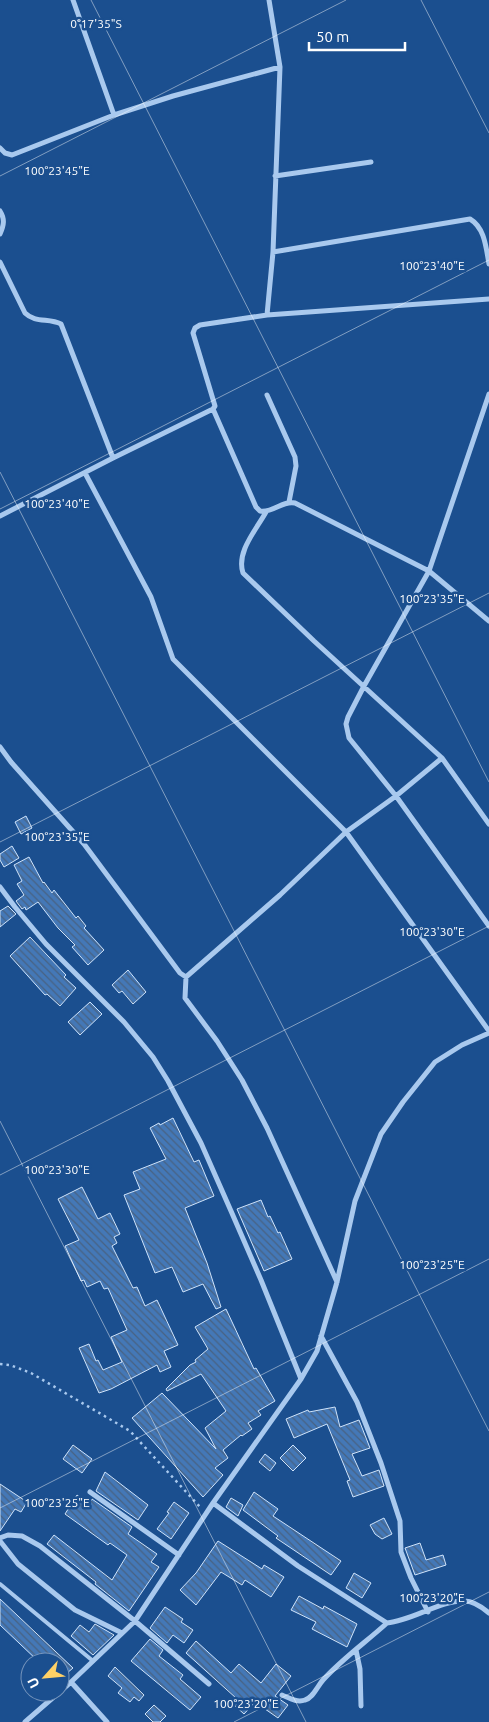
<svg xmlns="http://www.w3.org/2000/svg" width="489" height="1722" viewBox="0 0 489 1722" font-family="Ubuntu,sans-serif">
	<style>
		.building { fill: url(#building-back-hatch); stroke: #cfe3fa }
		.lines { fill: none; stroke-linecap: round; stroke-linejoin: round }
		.path { stroke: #a9c9ee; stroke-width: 2.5; stroke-dasharray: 2.5 4; stroke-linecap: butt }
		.service { stroke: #a9c9ee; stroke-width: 4 }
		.minor { stroke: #a9c9ee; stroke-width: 5 }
		.ticks { fill: none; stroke: #fff; stroke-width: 1; stroke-opacity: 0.45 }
		.ticks-label { font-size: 12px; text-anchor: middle; fill: #fff; stroke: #1b4f8f; stroke-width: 5; stroke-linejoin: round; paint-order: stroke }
	</style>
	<defs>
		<pattern id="building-back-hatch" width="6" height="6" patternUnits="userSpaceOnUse" patternTransform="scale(1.25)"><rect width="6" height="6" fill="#4478b7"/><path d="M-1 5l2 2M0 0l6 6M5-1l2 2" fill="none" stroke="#486282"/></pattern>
	</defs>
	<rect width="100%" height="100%" fill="#1b4f8f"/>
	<path class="building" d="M26,816L32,828L21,834L15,822Z
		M12,846L19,858L4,867L0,860V854Z
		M29,857L43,883L44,882L52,893L54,890L76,918L78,916L86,926L84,928L104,950L88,965L72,947L75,945L58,928L38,902L26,910L25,907L22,909L16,901L24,895L17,884L22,881L14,865Z
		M8,906L16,914L0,927V911Z
		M30,937L66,975L64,977L76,988L60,1006L47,994L45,995L10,956Z
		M128,970L146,992L133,1004L122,991L119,993L112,985Z
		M90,1002L102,1014L80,1035L68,1022Z
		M173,1118L194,1162L199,1160L214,1196L185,1208L207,1263L221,1307L216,1309L203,1284L183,1292L172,1267L155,1273L124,1195L140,1189L133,1172L166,1159L150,1128L159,1123L160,1125Z
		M82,1187L98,1219L110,1213L120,1234L114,1237L117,1243L112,1246L133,1288L137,1287L145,1306L157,1300L178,1345L164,1351L171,1367L160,1372L157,1365L111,1389L99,1393L79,1348L89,1344L96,1361L98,1360L103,1370L122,1362L111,1337L127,1330L108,1288L104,1289L100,1281L87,1287L84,1280L81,1281L65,1246L79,1240L58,1199Z
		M261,1200L268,1217L270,1216L278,1233L280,1232L292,1259L264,1271L237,1209Z
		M226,1309L254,1369L256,1368L275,1401L258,1411L261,1415L248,1423L252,1429L242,1436L241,1435L223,1450L228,1458L215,1468L223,1475L203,1497L132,1418L162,1393L216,1449L205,1428L226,1411L201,1374L167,1391L166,1389L190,1365L196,1362L195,1360L208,1349L195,1327Z
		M335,1407L340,1427L359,1420L370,1448L352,1454L362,1476L379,1470L384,1486L353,1497L347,1481L350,1480L327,1424L294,1438L286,1419L308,1410L309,1412Z
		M73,1445L92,1459L82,1473L63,1459Z
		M293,1445L306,1458L293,1471L280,1458Z
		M265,1454L276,1463L270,1471L259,1462Z
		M105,1472L148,1505L138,1520L96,1491Z
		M0,1484L27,1502L21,1512L15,1509L0,1531Z
		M254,1492L278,1509L273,1516L341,1561L331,1575L276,1538L278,1536L243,1510Z
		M77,1495L89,1504L92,1499L132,1527L128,1534L157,1554L151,1562L159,1567L129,1611L95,1584L96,1582L47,1544L54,1535L112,1580L127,1555L110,1543L108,1545L65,1514Z
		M231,1498L243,1505L238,1516L226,1507Z
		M174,1502L189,1513L171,1539L157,1529L169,1513L167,1512Z
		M384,1518L392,1534L382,1539L375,1534L370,1525Z
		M218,1541L262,1569L264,1565L284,1577L271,1597L245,1580L242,1585L221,1572L196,1605L180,1590L196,1573Z
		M420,1543L426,1560L443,1555L446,1565L415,1575L405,1548Z
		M354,1573L371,1583L362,1598L346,1588Z
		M299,1596L323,1609L324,1606L357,1624L347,1647L312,1629L316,1622L291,1610Z
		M0,1599L73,1668L60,1679V1662H39L0,1625Z
		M165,1607L183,1619L181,1622L193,1630L184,1643L173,1635L167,1643L150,1628Z
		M95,1624L114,1635L93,1655L71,1636L80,1625L89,1632Z
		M150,1639L163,1650L159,1656L183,1675L180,1679L201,1697L190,1710L131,1661Z
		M196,1641L231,1673L239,1664L261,1683L276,1664L291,1676L275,1696L288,1705L278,1718L255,1702L244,1714L232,1703L236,1698L186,1653Z
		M115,1667L144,1695L139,1701L134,1697L130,1702L118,1693L122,1688L108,1676Z
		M154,1705L166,1716L160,1722H153L145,1714Z"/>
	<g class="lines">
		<path class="path" d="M0,1364L10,1365L31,1373L130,1431L200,1507"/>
		<path class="service" d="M0,1584L93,1661"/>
		<path class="minor" d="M73,0L114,115
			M0,148L5,153L12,155L114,115L173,96L280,67
			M275,176L371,162
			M0,211C5,219 4,225 0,234
			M273,252L470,219C485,228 486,248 489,264
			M0,262L25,313C35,323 49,318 61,324L113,458
			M267,315L273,252L280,67L269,0
			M489,394L429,571L364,686L348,717L346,724L349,738L396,796L489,926
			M267,395L295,457L296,466L289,502
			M213,409L256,507L260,511C274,513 282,500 295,503L429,571L489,621
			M85,473L151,597L173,659L346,832L489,1031
			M266,512C256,530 236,552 243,573L314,641L442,758L489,824
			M0,516L113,458L213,409L215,406L193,333L195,328L200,325L267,315L489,299
			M0,747L11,762L84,844L180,973L186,977L280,895L346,832L396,796L442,758
			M0,887L15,907L46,944L124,1022L153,1057L168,1081L201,1143L231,1211L261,1280L301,1379
			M186,977L185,998L217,1041L242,1080L267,1128L337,1282
			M321,1336L357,1402L381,1463L400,1521L401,1552L411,1578L428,1612
			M90,1492L179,1555
			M213,1503L298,1566L387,1623C414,1620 440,1600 465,1601C474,1601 483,1608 489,1613
			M0,1538L8,1535L22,1536L40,1546L135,1621L209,1684
			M0,1541L18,1564L75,1610L122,1633
			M356,1650L360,1669L361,1706
			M71,1682L107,1722
			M282,1695C289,1698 297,1703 305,1700C313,1698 317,1687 323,1680C342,1659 366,1642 387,1623
			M25,1722L71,1682L135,1621L213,1503L301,1379L317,1351L337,1282L355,1201L381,1134L403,1102L435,1062L462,1045L489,1033"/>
	</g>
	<path class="ticks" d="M91,0L489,782M421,0L489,133M0,176L346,0M0,472L489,1431M0,509L489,260M0,842L489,593M0,1121L306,1722M0,1175L489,926M0,1508L489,1259M234,1722L489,1592"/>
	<g class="ticks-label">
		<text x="96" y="28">0°17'35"S</text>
		<text x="57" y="175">100°23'45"E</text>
		<text x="432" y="270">100°23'40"E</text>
		<text x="57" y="508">100°23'40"E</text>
		<text x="432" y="603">100°23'35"E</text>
		<text x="57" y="841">100°23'35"E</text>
		<text x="432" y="936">100°23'30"E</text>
		<text x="57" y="1174">100°23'30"E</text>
		<text x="432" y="1269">100°23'25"E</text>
		<text x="57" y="1507">100°23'25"E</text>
		<text x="432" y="1602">100°23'20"E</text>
		<text x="246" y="1708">100°23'20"E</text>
	</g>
	<g transform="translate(45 1677) rotate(243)"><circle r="24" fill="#1b4f8f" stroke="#7695bc"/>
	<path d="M0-4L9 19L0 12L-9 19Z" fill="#ffd166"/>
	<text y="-8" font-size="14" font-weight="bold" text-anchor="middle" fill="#ffffff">U</text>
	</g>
	<path d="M309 42v8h96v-8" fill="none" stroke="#ffffff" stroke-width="2.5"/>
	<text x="316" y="42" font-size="15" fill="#ffffff" stroke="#1b4f8f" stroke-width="4" paint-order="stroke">50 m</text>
</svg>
